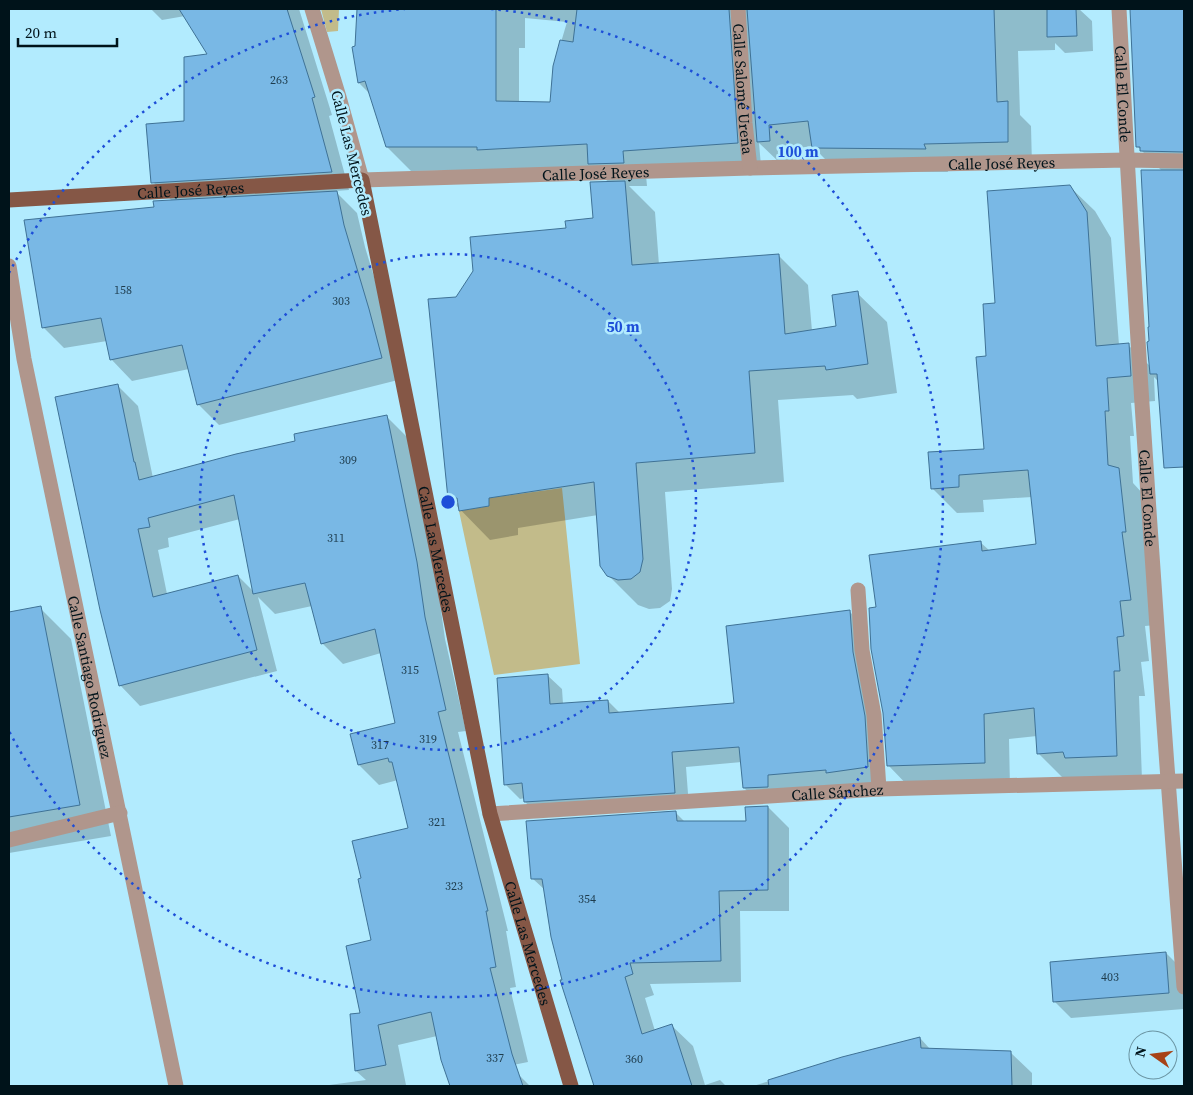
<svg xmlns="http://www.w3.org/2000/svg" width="1193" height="1095" viewBox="0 0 1193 1095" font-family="'Source Serif 4',serif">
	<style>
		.green { fill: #c2bb8a }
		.shadow { fill: #0003; fill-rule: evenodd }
		.building { fill: #79b8e5; stroke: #3f7296 }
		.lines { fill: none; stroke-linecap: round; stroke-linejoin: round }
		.minor { stroke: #b0968c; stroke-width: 15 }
		.major { stroke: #855746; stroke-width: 15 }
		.ring { fill: none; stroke: #1d4ed8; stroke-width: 2.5; stroke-dasharray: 2.5 5 }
		.labels { text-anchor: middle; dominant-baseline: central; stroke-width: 5; stroke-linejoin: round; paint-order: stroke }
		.number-label { font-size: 12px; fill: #1e3c4d }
		.street-label { font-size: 15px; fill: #00131a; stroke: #b2ebfe }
		.centre { fill: #1d4ed8; stroke: #b2ebfe; stroke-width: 2.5 }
		.ring-label { font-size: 15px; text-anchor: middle; font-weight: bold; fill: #1d4ed8; stroke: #b2ebfe; stroke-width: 5; stroke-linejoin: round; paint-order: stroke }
	</style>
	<rect width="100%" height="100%" fill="#b2ebfe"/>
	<path class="green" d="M321,9H339L338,31L327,32Z
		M562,488L580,664L494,675L459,511L489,506V498Z"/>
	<path class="shadow" d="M151,9H299L332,115L329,116L349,190L335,191L357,213L365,247L391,333L402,379L219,425L198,404L189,369L132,381L111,359L107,341L64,348L43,327L155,208L172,201L153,182L185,122L209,55L185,16L162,20Z
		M358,9H1079L1092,21L1093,51L1065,53L1055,43V50L1018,51L1020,115L1031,126L1032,166L947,168L948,172L837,171L812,146L792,149L793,164L782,165L759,143L761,166L646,175L647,186H629L655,212L659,265L778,255L808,285L812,331L838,327L857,293L887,322L897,393L857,399L853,395L778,400L784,482L665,492L672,589L670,601L660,608L649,609L638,605L608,575L598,515L518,528V535L490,540L449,498L457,298L567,229L594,219L609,183L595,168L411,171L387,147L370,94L359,83L356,47ZM525,18L567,22L554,66L551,103H519V48H525Z
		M1132,9H1184V452L1163,430L1159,382L1154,377L1155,401L1131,403L1134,436H1130L1133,483L1144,495L1156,625L1145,626L1149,661L1141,662L1145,696H1139L1142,780L1064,779L1039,754L1037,736L1009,739L1010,788L913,791L888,765L877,608L980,542L990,551L1038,545L1032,497L983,500L984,512L957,513L932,488L985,451L988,357L996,304L1069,186L1095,211L1111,238L1119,345H1128L1150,366V343L1162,171L1137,146Z
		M117,385L138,406L153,478L297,442L387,417L407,437L437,582L445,639L466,731L458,732L508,931H506L516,987L510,988L528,1062L462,1075L437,1036L398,1045L406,1085L322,1086L366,1080L356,1071L362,1014L372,941L410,829L398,780L379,785L359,765L396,724L381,653L343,664L322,643L312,606L275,614L258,597L277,671L140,706L120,685ZM240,519L255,593L238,576L167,594L158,550L169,547L168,538Z
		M40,608L71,639L111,836L9,853V613Z
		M849,611L864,626L882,782L759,802L744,788L742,762L686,767L689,807L540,816L525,802V798L520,799L505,784L547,675L562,689L563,704L608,701L620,713L735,704Z
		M768,807L789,828V911H740L741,982L650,984L654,995L645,998L655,1031L671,1025L693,1046L705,1085L720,1080L726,1086H595L563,981L545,890L532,878L676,813L685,822H747Z
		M1166,953L1182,969L1184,1009L1071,1018L1055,1002Z
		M920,1038L930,1049L1010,1052L1032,1073V1086H753L841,1059Z
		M518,1074L530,1086H485Z"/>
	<path class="building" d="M179,9H287L315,97L312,98L332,172L151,183L146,124L184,121V57L207,54Z
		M357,9H496V101L550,102L553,66L560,40L573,42L577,9H729L738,143L623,151L624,163L588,164L587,144L477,150V147H386L365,81L358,83L352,47L355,46Z
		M747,9H994L997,102L1008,101V142L924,144L926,149L812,148L808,121L769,125L770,141L757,142Z
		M1047,9H1076L1077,36L1047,37Z
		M1130,9H1184V152L1140,151V147H1136Z
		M1141,170H1184V467L1164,468L1157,374H1150L1147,342L1149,341L1148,327H1149Z
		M625,181L632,265L779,254L785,334L836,326L832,295L858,291L868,364L826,370L825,366L749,371L755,453L636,463L643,559L640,572L631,579L618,580L607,576L600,566L594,482L489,498V506L459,511L457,498L448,499L428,299L456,297L473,271L470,237L566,228L565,221L593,218L590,182Z
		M1070,185L1087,212L1096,346L1129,343L1131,376L1107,378L1109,411H1105L1108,465L1119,468L1126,532H1122L1131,600L1120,601L1124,636L1117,637L1120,671H1114L1117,756L1065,758L1063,752L1037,754L1034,708L984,714L985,763L887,766L883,713L871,649L869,608L876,607L869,555L981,541L982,551L1036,544L1028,470L959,475V487L931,489L928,452L984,449L976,357L986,356L983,304L995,303L987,191Z
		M337,191L344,225L369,309L382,358L197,405L182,345L110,360L101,318L42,328L24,220L154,207L153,201Z
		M118,384L134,462H135L139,480L236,454L295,441L294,434L387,415L417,562L425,617L446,710L438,712L488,911H486L496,967L490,968L512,1054L523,1086H450L441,1060L431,1012L378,1025L386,1065L355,1071L350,1014L360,1013L346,946L371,940L358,879L361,878L352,841L408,828L392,762H389L388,758L358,765L350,734L395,723L375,629L321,644L305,583L253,594L234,495L148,518L150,527L138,529L153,597L238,575L257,650L119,686L100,610L55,397Z
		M41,606L80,805L9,817V612Z
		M850,610L853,652L865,716L868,767L826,773V770L768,775V787L743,788L739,747L672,752L675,793L524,802L522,783L504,785L497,678L548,674L550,704L608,700L609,713L734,703L726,626Z
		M768,806V890L719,891L721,961L630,963L633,974L625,977L642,1034L672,1024L692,1086H594L560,980H562L551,937L542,879H531L526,821L676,811L677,821H746L745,807Z
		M1166,952L1169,993L1053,1002L1050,962Z
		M920,1037L921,1048L1011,1051L1012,1086H769L768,1080L842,1057Z"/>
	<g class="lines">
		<g class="minor">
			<path id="s1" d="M312,9L339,97L362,180L750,168L1127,160L1184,161"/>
			<path id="s2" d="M738,9L745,123L750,168"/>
			<path id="s3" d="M1119,9C1136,335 1158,661 1184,987"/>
			<path id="s4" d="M9,266L24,359L176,1086"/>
			<path d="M858,590L862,650L874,715L879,789"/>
			<path id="s5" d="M490,814L879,789L1184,781"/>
			<path d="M9,840L120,813"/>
		</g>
		<path class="major" id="s6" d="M9,200L362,180L490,814L571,1086"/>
	</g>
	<g class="ring">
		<circle cx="448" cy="502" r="248"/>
		<path d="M9 273A495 495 0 0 1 405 9M491 9A495 495 0 1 1 9 731"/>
	</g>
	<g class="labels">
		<g class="number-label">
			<text x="279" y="80">263</text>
			<text x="123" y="290">158</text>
			<text x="341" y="301">303</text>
			<text x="348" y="460">309</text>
			<text x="336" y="538">311</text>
			<text x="410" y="670">315</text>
			<text x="428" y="739">319</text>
			<text x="380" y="745">317</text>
			<text x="437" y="822">321</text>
			<text x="454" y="886">323</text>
			<text x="587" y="899">354</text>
			<text x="1110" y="977">403</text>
			<text x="495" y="1058">337</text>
			<text x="634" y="1059">360</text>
		</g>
		<g class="street-label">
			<text stroke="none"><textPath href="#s2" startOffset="80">Calle Salomé Ureña</textPath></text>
			<text stroke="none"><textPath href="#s3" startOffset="85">Calle El Conde</textPath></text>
			<text transform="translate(352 153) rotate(76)">Calle Las Mercedes</text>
			<text stroke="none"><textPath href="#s1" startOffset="818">Calle José Reyes</textPath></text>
			<text stroke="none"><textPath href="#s1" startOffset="412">Calle José Reyes</textPath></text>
			<text stroke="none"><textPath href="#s6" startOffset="182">Calle José Reyes</textPath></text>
			<text stroke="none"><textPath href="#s3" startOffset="490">Calle El Conde</textPath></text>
			<text stroke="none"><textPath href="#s6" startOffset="730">Calle Las Mercedes</textPath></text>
			<text stroke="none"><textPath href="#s4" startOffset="419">Calle Santiago Rodríguez</textPath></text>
			<text stroke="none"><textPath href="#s5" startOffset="348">Calle Sánchez</textPath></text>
			<text stroke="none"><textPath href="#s6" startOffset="1135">Calle Las Mercedes</textPath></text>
		</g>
	</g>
	<circle cx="448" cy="502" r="8" class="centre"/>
	<g class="ring-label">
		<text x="798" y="157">100 m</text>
		<text x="623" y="332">50 m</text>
	</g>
	<rect width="1193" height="1095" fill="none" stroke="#00131a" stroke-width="20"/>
	<g transform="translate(1153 1055) rotate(284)"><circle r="24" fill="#b2ebfe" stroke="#6b95a3"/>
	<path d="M0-4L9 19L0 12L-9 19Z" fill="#a74216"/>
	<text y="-8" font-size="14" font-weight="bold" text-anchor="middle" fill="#00131a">N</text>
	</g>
	<path d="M18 38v8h99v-8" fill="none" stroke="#00131a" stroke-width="2.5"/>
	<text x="25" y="38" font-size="15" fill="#00131a" stroke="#b2ebfe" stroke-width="4" paint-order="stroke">20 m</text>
</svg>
